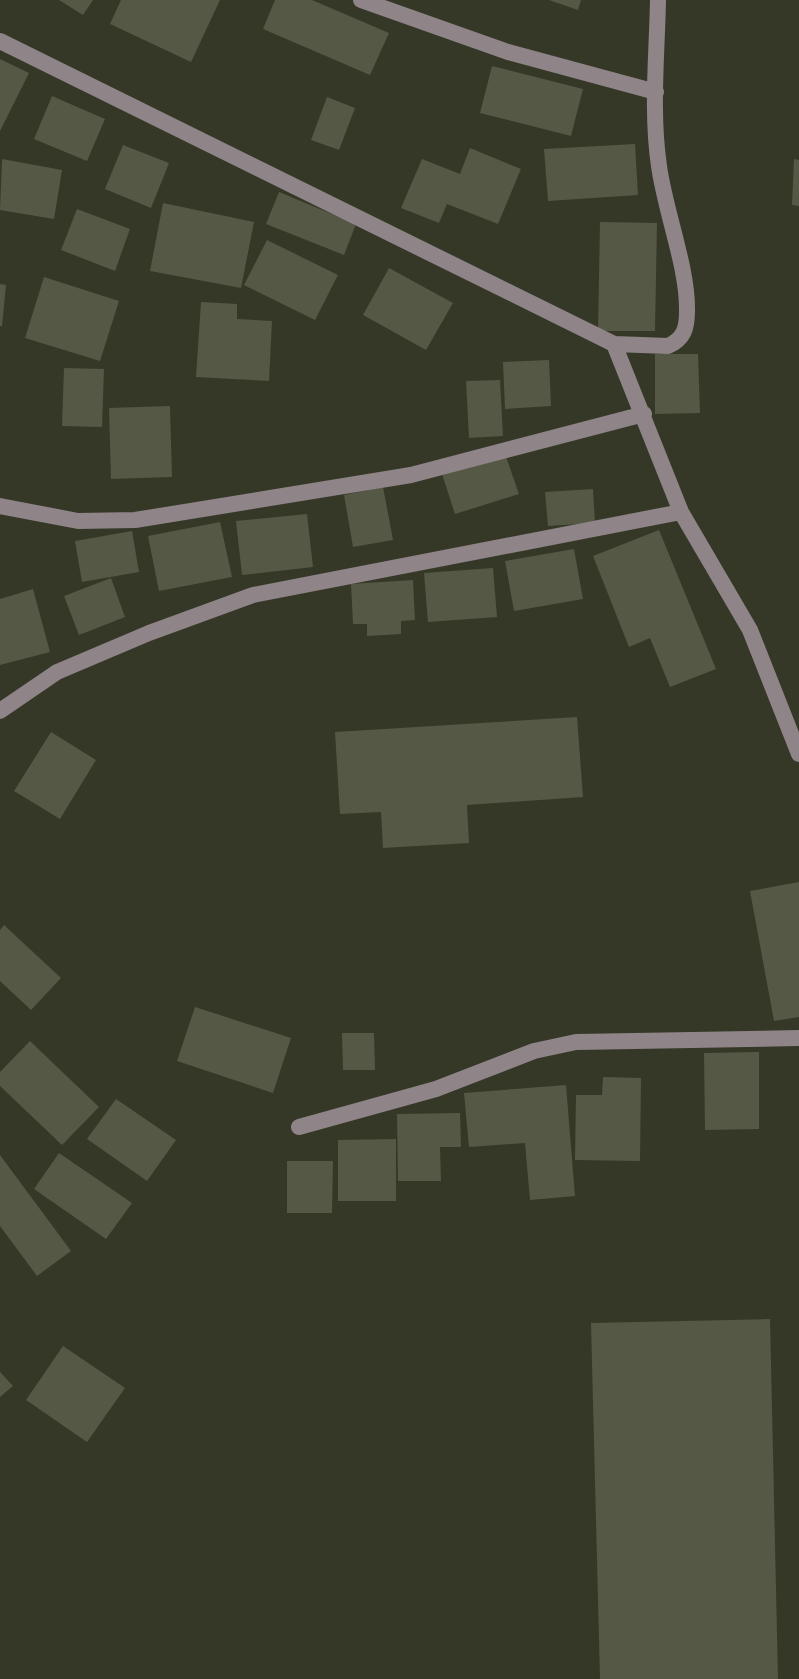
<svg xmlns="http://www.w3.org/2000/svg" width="799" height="1679" viewBox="0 0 799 1679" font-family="Barlow,sans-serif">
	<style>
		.building { fill: #545845 }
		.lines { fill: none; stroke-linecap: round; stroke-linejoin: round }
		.street { stroke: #8f8488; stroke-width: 16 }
	</style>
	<rect width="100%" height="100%" fill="#353827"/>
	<path class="building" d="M59,0H93L83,15Z
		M121,0H220L191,62L110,24Z
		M275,0H312L389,33L370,75L263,29Z
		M549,0H581L578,10Z
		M0,59L29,73L0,131Z
		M492,66L583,89L571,136L480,113Z
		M52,96L105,119L87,161L34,139Z
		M327,97L355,108L339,150L311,140Z
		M635,144L638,195L548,201L544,149Z
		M123,145L169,163L151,208L105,189Z
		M470,148L521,169L498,224L447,204L439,223L401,208L422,159L460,174Z
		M2,159L62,170L54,219L0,210Z
		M794,159L799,160V206L792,205Z
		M279,192L356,224L344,255L266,224Z
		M163,203L254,222L241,288L150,271Z
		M77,209L130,229L115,271L61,250Z
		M600,222L657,223L655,331H598Z
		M267,240L338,275L315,320L244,285Z
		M389,268L453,303L426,350L363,315Z
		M44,277L119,301L100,361L25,338Z
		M0,284L6,285L2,326H0Z
		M201,302L237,304V319L272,321L269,381L196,377Z
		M655,354H698L700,413L655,414Z
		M549,360L551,406L505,409L503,362Z
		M64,368L104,369L102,427L62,426Z
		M500,380L503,436L469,438L466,381Z
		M170,406L172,477L111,479L109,408Z
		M505,454L519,494L455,514L442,474Z
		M383,487L393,540L353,547L344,495Z
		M593,489L595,523L548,526L545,492Z
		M307,514L313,567L242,575L236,521Z
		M220,522L232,577L159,591L148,536Z
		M659,530L716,669L670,687L650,638L629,647L593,556Z
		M132,531L139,572L82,582L75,541Z
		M574,549L583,599L514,611L505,561Z
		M493,568L497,617L428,622L424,573Z
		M111,578L125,617L79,635L64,596Z
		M413,580L415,620L401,621V634L367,636V624H353L351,584Z
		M33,589L50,652L0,665V599Z
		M577,717L583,797L467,805L469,843L383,848L381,812L340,814L335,732Z
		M51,732L96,760L60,819L14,791Z
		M799,882V1017L774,1021L750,891Z
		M4,925L61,978L31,1010L0,981V930Z
		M195,1007L291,1038L273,1093L177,1061Z
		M342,1033H374L375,1070H343Z
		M30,1041L99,1107L62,1145L0,1086V1072Z
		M759,1052V1129L705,1130L704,1053Z
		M603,1077L641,1078L640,1161L575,1160L576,1095H602Z
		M566,1085L575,1196L530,1200L525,1143L469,1147L464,1093Z
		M116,1099L176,1140L147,1181L87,1139Z
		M460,1113L461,1147H440L441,1181H398L397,1114Z
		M396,1139V1201H338V1140Z
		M59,1153L132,1203L106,1239L34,1189Z
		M0,1155L71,1251L37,1276L0,1226Z
		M287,1161H333L332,1213H287Z
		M770,1319L778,1679H600L591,1323Z
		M63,1346L125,1388L87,1442L26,1400Z
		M0,1372L13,1386L0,1397Z"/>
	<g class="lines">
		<path class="street" d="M361,0L508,52L656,92
			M0,41L614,344L668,346C684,339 687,328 687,311C688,268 665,211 659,166C651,112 657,54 658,0
			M614,344L681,512L750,630L799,754
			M0,506L78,521L135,520L411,475L644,414
			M0,711L57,672L149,633L253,595L681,512
			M299,1127L436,1089L534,1051L576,1042L799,1038"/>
	</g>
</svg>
